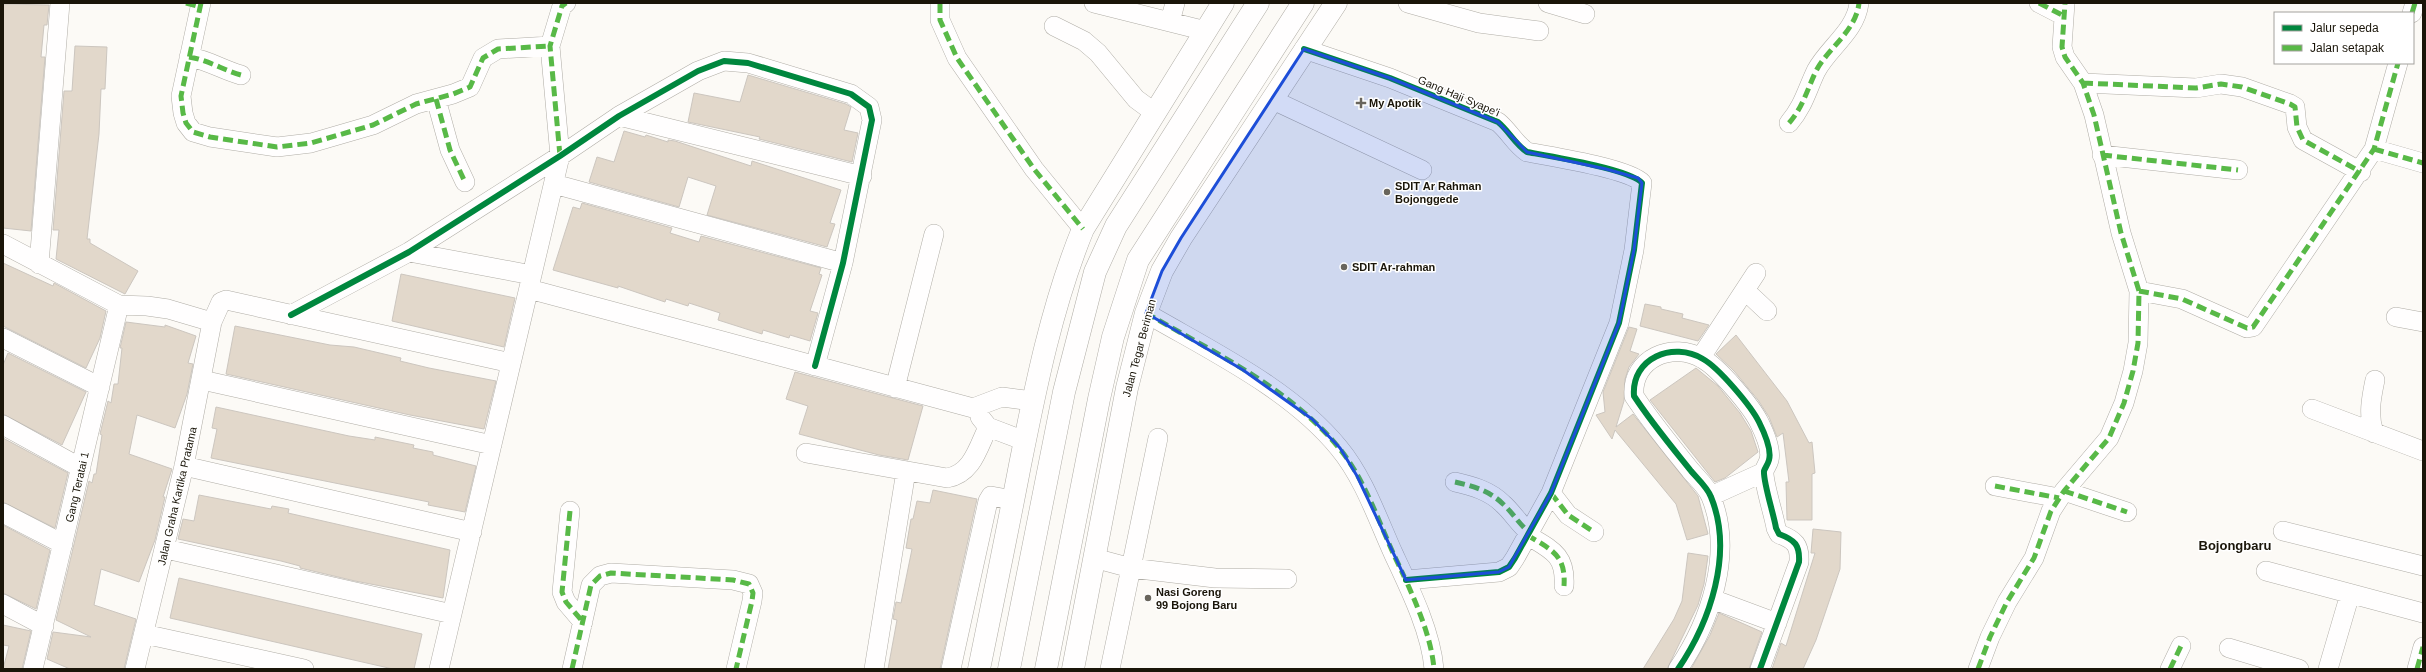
<svg xmlns="http://www.w3.org/2000/svg" width="2426" height="672" viewBox="0 0 2426 672" font-family="Arial,sans-serif">
	<style>
		.building { fill: #e2d8cb; stroke: #ccc6bf }
		.lines { fill: none; stroke-linecap: round; stroke-linejoin: round }
		.minor-casing { stroke: #b0ada6; stroke-width: 20 }
		.major-casing { stroke: #b0ada6; stroke-width: 23 }
		.minor { stroke: #fffefe; stroke-width: 19 }
		.major { stroke: #fffefe; stroke-width: 22 }
		.quiet { stroke: #58b947; stroke-width: 5; stroke-dasharray: 10 5; stroke-linecap: butt }
		.cycleway-casing { stroke: #fff; stroke-width: 8 }
		.cycleway { stroke: #00873e; stroke-width: 6 }
		.marked { fill: #1d4ed8; fill-opacity: 0.2; stroke: #1d4ed8; stroke-width: 3; stroke-linejoin: round }
		.poi-dot { fill: #69655c; stroke: #fff; stroke-width: 1.5 }
		.labels { text-anchor: middle; dominant-baseline: central; stroke-width: 3; stroke-linejoin: round; paint-order: stroke }
		.street-label { font-size: 11px; fill: #1a1509; stroke: #fff }
		.poi-label { font-size: 11px; font-weight: bold; fill: #1a1509; stroke: #fff; text-anchor: start }
		.quarter-label { font-size: 13px; font-weight: bold; fill: #1a1509; stroke: #fff }
	</style>
	<rect width="100%" height="100%" fill="#fcfaf6"/>
	<path class="building" d="M3,4L49,5L47,25H44L41,57H45L31,231L3,228Z
		M75,46L107,47L105,89H101L99,134L87,239H90V243L138,271L125,294L56,259L59,230H53L64,91H72Z
		M748,75L846,104L851,107L844,130L858,133L852,162L759,139L760,137L688,122L694,93L740,102Z
		M624,131L645,137L646,135L668,142V140L675,141L751,166L752,161L841,190L830,223L835,224L827,247L707,215L716,186L688,177L679,207L589,182L597,157L614,162Z
		M582,203L672,228L670,233L699,242L701,236L821,268L819,274L822,275L810,311L818,313L810,341L790,335L789,338L763,330L762,334L718,320L720,313L689,303L688,306L666,299L665,302L618,286V288L553,270L573,207L580,209Z
		M3,263L53,286L54,283L106,311L100,338L86,368L3,326Z
		M401,274L515,298L504,347L392,321Z
		M1645,304L1661,307V309L1683,314L1682,318L1709,325L1698,341L1640,326Z
		M126,322L165,327V325L196,336L188,363L193,364L187,394L175,428L137,415L129,454L172,469L163,497H165L155,540L139,582L101,569L94,605L136,619L124,669H70L47,659L53,632L91,637L56,620L89,481L92,483L94,474H96L102,435L100,434L108,401L111,403L114,384H118L122,348H120Z
		M235,326L330,345L354,347L401,358L400,361L429,368L496,381L484,429L410,415L226,374Z
		M1629,327L1637,329L1630,351L1639,354L1629,367L1625,379L1624,401L1616,427L1633,414L1698,496L1708,534L1687,540L1676,504L1615,430L1612,439L1596,415L1605,412L1603,392Z
		M1736,335L1787,401L1809,443L1812,442L1815,473L1812,474V520H1787L1786,482H1789L1783,433L1777,437L1769,417L1758,400L1734,371L1716,354Z
		M8,353L86,392L62,445L3,414V365Z
		M1696,368L1718,386L1740,413L1751,431L1758,452L1725,478L1715,482L1650,400Z
		M795,372L923,406L908,460L879,455L799,434L808,406L786,399Z
		M216,407L349,436L375,440V437L414,445L413,448L433,452V455L476,466L465,512L428,505L429,502L211,458L217,429L212,428Z
		M3,438L68,473L55,528L3,502Z
		M933,490L977,499L940,669H888L897,620L893,619L896,602L901,603L912,549L906,548L911,519H913L917,501L930,503Z
		M199,495L271,509L272,506L289,509L288,513L450,550L443,598L355,581L300,568V566L281,561L178,539L183,519L194,521Z
		M3,525L50,550L36,609L3,593Z
		M1813,529L1841,532L1840,569L1816,640L1803,669H1772L1781,643L1786,646L1815,553H1811Z
		M1688,553L1708,556L1704,584L1698,605L1667,669H1643L1674,619L1682,601Z
		M179,578L422,634L414,669H393L170,618Z
		M1719,613L1762,632L1749,669H1691L1710,635Z
		M3,625L31,631L22,669H3L9,646L3,645Z"/>
	<g class="lines">
		<defs>
			<path id="minor" d="M201,3L181,96L183,113L186,123L193,132L210,137L277,147L311,143L373,125L416,104L453,94L470,87L483,58L498,49L550,46
				M940,3V20L957,58L1034,169L1083,229
				M1094,3L1206,31
				M1408,3L1479,23L1539,31
				M1548,3L1585,14
				M2039,3L2064,16
				M2412,13L2415,3
				M1170,22L1175,3
				M1054,26L1084,41L1098,53L1136,99L1155,113
				M1304,49L1390,78L1498,122C1509,131 1515,144 1527,152C1549,156 1630,169 1642,183L1634,250L1619,323L1551,493L1515,558L1509,567L1499,572L1406,580
				M189,57C208,60 223,70 241,75
				M2083,83L2196,88L2221,84L2242,87L2290,104L2295,107L2297,127L2303,140L2361,172
				M436,99L450,150L465,182
				M1273,100L1422,170
				M619,116L862,176
				M1789,123C1803,107 1807,90 1816,71C1828,48 1856,31 1859,3
				M2374,149L2423,163
				M2102,155L2238,170
				M554,184L843,263
				M3,244L119,305L147,306L168,309L212,322
				M409,252L532,275
				M39,264L60,3
				M529,289L973,408L1002,397L1033,401
				M2139,291L2182,299L2247,328L2253,327L2374,149L2398,63
				M1743,294L1751,296L1767,311
				M1146,313C1211,351 1291,389 1339,448C1364,478 1378,520 1394,555C1410,589 1431,632 1434,669
				M291,315L409,252L560,156L619,116L698,71L724,61L748,63L851,94L869,107L872,120L843,263L815,366
				M2396,317L2423,322
				M3,338L100,387
				M1701,357L1756,273
				M202,380L492,445
				M895,388L934,234
				M2312,409L2423,451
				M980,417L988,427L1025,441
				M3,425L81,468
				M2374,433C2368,415 2371,399 2375,380
				M806,453L947,478C972,474 978,448 988,427
				M184,466L472,532
				M1455,482C1473,486 1490,491 1503,504C1513,513 1519,524 1529,532
				M1995,486L2059,498
				M2064,491L2127,512
				M1551,493L1568,515L1594,532
				M1711,496L1764,472
				M570,511L562,592L566,602L583,622
				M3,513L63,544
				M2283,531L2423,566
				M1527,535C1552,550 1566,555 1564,586
				M166,549L452,614
				M1094,558L1131,568L1215,578L1287,579
				M2266,571L2423,613
				M1712,599L1777,623
				M3,604L44,626
				M144,634L304,669
				M2229,648L2299,669
				M33,669L119,305
				M135,669L184,466L212,322L221,302L226,300L511,363
				M439,669L560,156L550,46L562,6L566,3
				M572,669L591,585L600,576L611,573L733,580L749,584L753,593L752,601L736,669
				M874,669L906,471
				M951,669L988,501L991,496L1013,500
				M1110,669L1158,438
				M1678,669C1710,622 1734,553 1711,497C1708,488 1697,478 1691,471C1671,446 1651,422 1634,396C1631,358 1673,341 1703,359C1719,368 1751,406 1759,422C1764,432 1772,449 1769,460C1768,464 1765,468 1764,471C1763,482 1774,515 1776,528L1779,534C1795,540 1800,545 1799,562L1760,669
				M1978,669L1990,637L2007,602L2034,558L2051,511L2064,491L2109,438L2124,403L2133,371L2138,343L2139,291L2121,233L2094,115L2083,83L2065,57L2062,47L2065,3
				M2170,669L2181,646
				M2328,669L2350,594
				M2417,669L2423,647"/>
			<path id="major" d="M979,669C993,601 1007,533 1020,465C1036,385 1052,305 1083,229L1223,3
				M1009,669L1064,392L1095,272L1116,226L1258,3
				M1046,669L1099,399L1113,337L1138,260L1303,3
				M1073,669L1127,388L1146,313L1162,271L1181,238L1336,3"/>
		</defs>
		<use href="#minor" class="minor-casing"/>
		<use href="#major" class="major-casing"/>
		<use href="#minor" class="minor"/>
		<use href="#major" class="major"/>
		<path class="quiet" d="M186,3L201,7
			M201,3L181,96L183,113L186,123L193,132L210,137L277,147L311,143L373,125L416,104L453,94L470,87L483,58L498,49L550,46
			M940,3V20L957,58L1034,169L1083,229
			M2039,3L2064,16
			M2412,13L2415,3
			M189,57C208,60 223,70 241,75
			M2083,83L2196,88L2221,84L2242,87L2290,104L2295,107L2297,127L2303,140L2361,172
			M436,99L450,150L465,182
			M1789,123C1803,107 1807,90 1816,71C1828,48 1856,31 1859,3
			M2374,149L2423,163
			M2102,155L2238,170
			M560,156L550,46L562,6L566,3
			M2139,291L2182,299L2247,328L2253,327L2374,149L2398,63
			M1146,313C1211,351 1291,389 1339,448C1364,478 1378,520 1394,555C1410,589 1431,632 1434,669
			M1455,482C1473,486 1490,491 1503,504C1513,513 1519,524 1529,532
			M1995,486L2059,498
			M2064,491L2127,512
			M1551,493L1568,515L1594,532
			M570,511L562,592L566,602L583,622
			M1527,535C1552,550 1566,555 1564,586
			M572,669L591,585L600,576L611,573L733,580L749,584L753,593L752,601L736,669
			M1978,669L1990,637L2007,602L2034,558L2051,511L2064,491L2109,438L2124,403L2133,371L2138,343L2139,291L2121,233L2094,115L2083,83L2065,57L2062,47L2065,3
			M2170,669L2181,646
			M2417,669L2423,647"/>
		<defs>
			<path id="cycleway" d="M1304,49L1390,78L1498,122C1509,131 1515,144 1527,152C1549,156 1630,169 1642,183L1634,250L1619,323L1551,493L1515,558L1509,567L1499,572L1406,580
				M291,315L409,252L560,156L619,116L698,71L724,61L748,63L851,94L869,107L872,120L843,263L815,366
				M1678,669C1710,622 1734,553 1711,497C1708,488 1697,478 1691,471C1671,446 1651,422 1634,396C1631,358 1673,341 1703,359C1719,368 1751,406 1759,422C1764,432 1772,449 1769,460C1768,464 1765,468 1764,471C1763,482 1774,515 1776,528L1779,534C1795,540 1800,545 1799,562L1760,669"/>
		</defs>
		<use href="#cycleway" class="cycleway-casing"/>
		<use href="#cycleway" class="cycleway"/>
	</g>
	<path class="marked" d="M1304,49L1390,78L1498,122L1527,152L1606,169L1638,178L1642,183L1634,250L1619,323L1551,493L1509,567L1499,572L1406,580L1357,476L1340,448L1312,419L1243,370L1146,313L1162,271L1181,238Z"/>
	<g class="poi-dot">
		<path d="M1359 97h4v4h4v4h-4v4h-4v-4h-4v-4h4z"/>
		<circle cx="1387" cy="192" r="4"/>
		<circle cx="1344" cy="267" r="4"/>
		<circle cx="1148" cy="598" r="4"/>
	</g>
	<g class="labels">
		<g class="street-label">
			<text transform="translate(1459 96) rotate(23)">Gang Haji Syape'i</text>
			<text transform="translate(1139 348) rotate(-75)">Jalan Tegar Beriman</text>
			<text transform="translate(77 487) rotate(-77)">Gang Teratai 1</text>
			<text transform="translate(177 496) rotate(-77)">Jalan Graha Kartika Pratama</text>
		</g>
		<g class="poi-label">
			<text x="1369" y="103">My Apotik</text>
			<text x="1395" y="186">SDIT Ar Rahman<tspan x="1395" dy="13">Bojonggede</tspan></text>
			<text x="1352" y="267">SDIT Ar-rahman</text>
			<text x="1156" y="592">Nasi Goreng<tspan x="1156" dy="13">99 Bojong Baru</tspan></text>
		</g>
		<g class="quarter-label">
			<text x="2235" y="545">Bojongbaru</text>
		</g>
	</g>
	<rect width="2426" height="672" fill="none" stroke="#1a1509" stroke-width="8"/>
	<rect x="2274" y="12" width="140" height="52" fill="#ffffff" stroke="#a3a19d"/>
	<rect x="2282" y="25" width="20" height="6" fill="#00873e" stroke="#a3a19d"/>
	<text x="2310" y="32" font-size="12" fill="#1a1509">Jalur sepeda</text>
	<rect x="2282" y="45" width="20" height="6" fill="#58b947" stroke="#a3a19d"/>
	<text x="2310" y="52" font-size="12" fill="#1a1509">Jalan setapak</text>
</svg>
